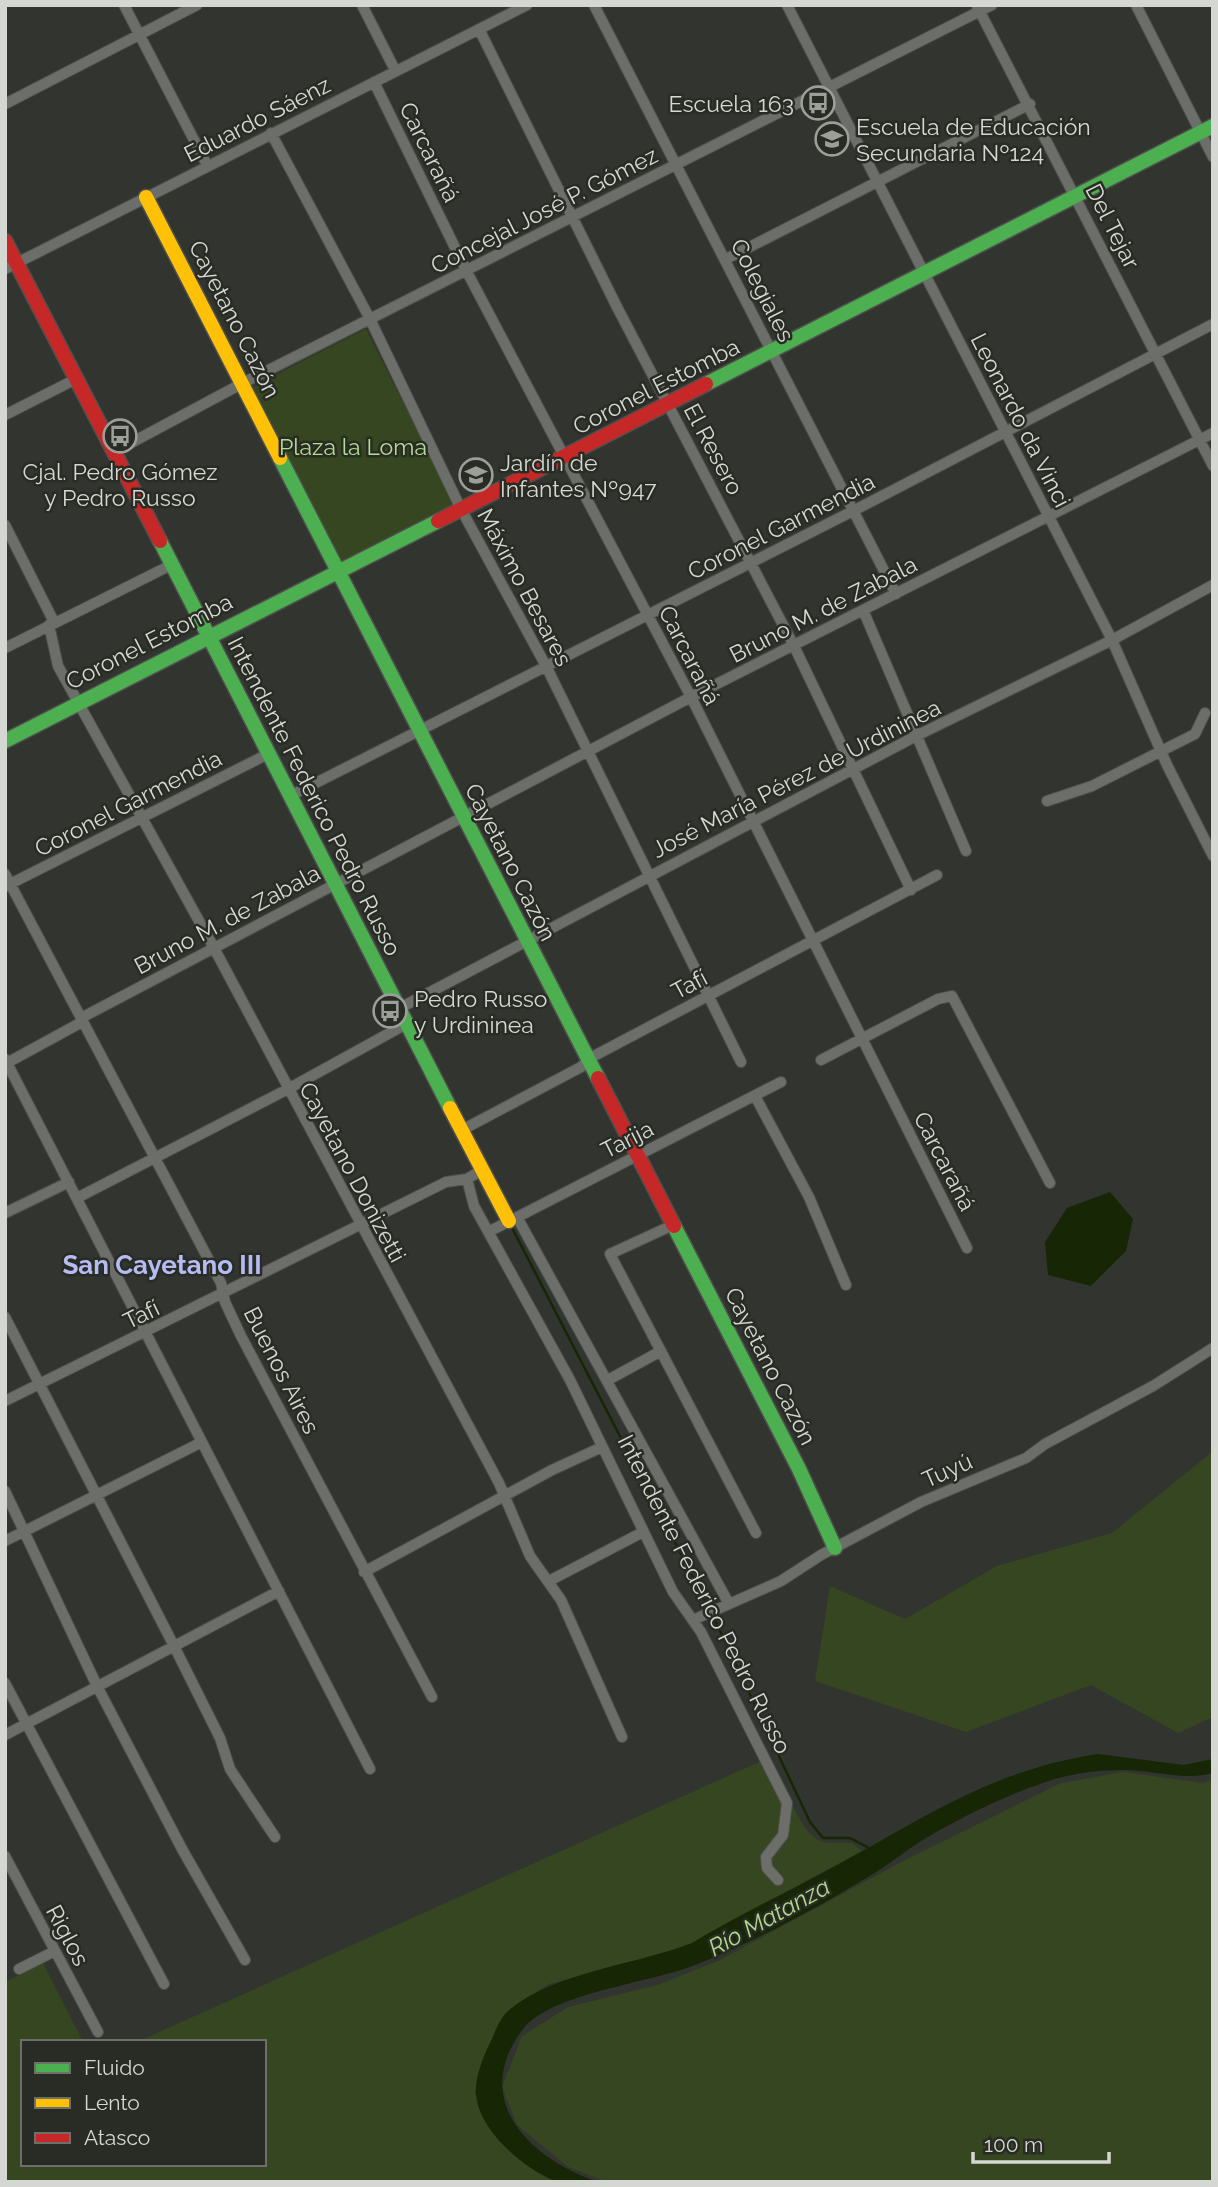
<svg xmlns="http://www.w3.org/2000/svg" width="1218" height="2187" viewBox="0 0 1218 2187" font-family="Raleway,sans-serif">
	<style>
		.green { fill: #354620 }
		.water { fill: #172604 }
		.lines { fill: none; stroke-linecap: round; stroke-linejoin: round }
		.stream { stroke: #172604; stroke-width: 2.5 }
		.street-casing { stroke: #4f504d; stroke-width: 12 }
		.fast-casing { stroke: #4f504d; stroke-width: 17 }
		.slow-casing { stroke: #4f504d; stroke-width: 17 }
		.jam-casing { stroke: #4f504d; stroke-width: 17 }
		.street { stroke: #6c6e6a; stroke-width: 10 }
		.fast { stroke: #4caf50; stroke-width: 14 }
		.slow { stroke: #ffc107; stroke-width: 14 }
		.jam { stroke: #c62828; stroke-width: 14 }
		.labels { text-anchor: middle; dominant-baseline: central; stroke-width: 5; stroke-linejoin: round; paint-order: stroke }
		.poi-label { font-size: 23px; fill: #d4d7d2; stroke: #282c24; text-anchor: start }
		.street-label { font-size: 23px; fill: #d4d7d2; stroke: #282c24 }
		.park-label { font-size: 23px; fill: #b3dc8c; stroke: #282c24 }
		.water-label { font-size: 24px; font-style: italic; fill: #b0d889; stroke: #282c24 }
		.quarter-label { font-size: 26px; font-weight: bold; fill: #b6bbf4; stroke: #282c24 }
	</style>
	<rect width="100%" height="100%" fill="#323430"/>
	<path class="green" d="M366,329L455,505L340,564L252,387Z
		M1213,1451V1717L1178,1733L1091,1685L966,1732L815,1681L830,1586L905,1619L997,1566L1112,1533Z
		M770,1757C780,1777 800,1833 820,1841C829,1844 842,1842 852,1843L862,1851L692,1943L654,1957L549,1984L506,2013L483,2058L475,2092L480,2111L495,2135L523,2161L557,2182H5V1982L43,1963L83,2042H23V2164H264V2042H137Z
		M1124,1772L1203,1783L1213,1779V2182H607L568,2167L517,2125L502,2087L522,2036L568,2007L657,1985L718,1961L903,1861L1061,1783Z"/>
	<path class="water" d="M1110,1192L1133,1219L1126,1251L1091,1286L1048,1275L1045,1242L1067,1208Z
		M1098,1754L1184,1765L1213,1759V1773C1186,1781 1151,1770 1123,1770C1096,1770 1066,1774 1040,1784C1000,1798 958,1819 921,1841C905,1851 890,1864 873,1874C817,1908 756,1941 695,1965C650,1983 551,1993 523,2029C469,2100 530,2159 598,2182C585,2182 567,2185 555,2181C523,2168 478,2130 476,2093C475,2079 482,2060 488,2047C494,2036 499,2018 509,2010C555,1972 635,1965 692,1943C740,1914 790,1891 839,1864C929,1815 993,1770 1098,1754Z"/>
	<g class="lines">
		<path class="stream" d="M510,1224L710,1610
			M713,1616L810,1822L823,1838H850L869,1848"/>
		<defs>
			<path id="street" d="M124,5L207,165
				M362,5L395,70
				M594,5L896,594
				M787,5L1112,640L1167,765L1213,856
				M1136,5L1213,157
				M977,6L1213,466
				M479,29L617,307L794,646L911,890
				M374,82L466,270L691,697L967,1248
				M5,104L197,5
				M271,133L370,319L461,509L546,666L741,1062
				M726,259L1030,104
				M5,269L527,5
				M5,415L76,379
				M114,452L243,383L992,5
				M5,525L54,622
				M863,610L966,851
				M49,625L58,666L214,948L499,1483L530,1556L561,1600L622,1737
				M5,648L171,565
				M290,796L853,511L1213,324
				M1047,801L1092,786L1195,734L1205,713
				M5,874L221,1283L225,1302L241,1336L432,1697
				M6,886L268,754
				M398,1009L918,735L1112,640L1213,585
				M81,1018L691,697L1213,433
				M5,1059L370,1769
				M821,1060L938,999L952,996L1050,1183
				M5,1064L82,1022
				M755,1096L809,1197L846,1285
				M460,1131L581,1067L592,1057L937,875
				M467,1179L474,1206L570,1380L673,1592L701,1632L787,1803L783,1835L766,1857L767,1868L778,1880
				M77,1198L288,1089L406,1024
				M5,1213L69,1182
				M517,1217L728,1602
				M673,1225L610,1254L756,1533
				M490,1231L781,1082
				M5,1317L174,1646L220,1738L230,1769L275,1837
				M608,1380L661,1351
				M5,1401L446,1182L467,1179L482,1170
				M5,1491L97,1686L182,1849L245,1960
				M5,1541L202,1442
				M364,1572L552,1470L602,1447
				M549,1581L643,1532
				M693,1620L781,1581L821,1555L921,1502L1026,1458L1045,1444L1153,1386L1213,1348
				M5,1683L164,1984
				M5,1735L279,1591
				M5,1856L98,2032
				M19,1969L55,1951"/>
			<path id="fast" d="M706,384L1213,126
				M280,458L598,1078
				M160,541L450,1108
				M5,741L438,521
				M674,1226L799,1469L835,1548"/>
			<path id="slow" d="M146,197L280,458
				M450,1108L509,1221"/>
			<path id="jam" d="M5,241L160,541
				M438,521L706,384
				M598,1078L674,1226"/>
		</defs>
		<use href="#street" class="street-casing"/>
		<use href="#fast" class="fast-casing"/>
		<use href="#slow" class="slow-casing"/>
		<use href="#jam" class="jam-casing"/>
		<use href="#street" class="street"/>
		<use href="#fast" class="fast"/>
		<use href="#slow" class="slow"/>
		<use href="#jam" class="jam"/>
	</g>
	<defs>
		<symbol id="bus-ring" viewBox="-11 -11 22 22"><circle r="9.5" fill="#282c24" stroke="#9b9e99" stroke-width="1.5"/><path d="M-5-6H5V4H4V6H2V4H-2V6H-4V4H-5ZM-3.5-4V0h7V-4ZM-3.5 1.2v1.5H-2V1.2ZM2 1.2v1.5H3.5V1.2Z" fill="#9b9e99"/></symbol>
		<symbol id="school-ring" viewBox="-11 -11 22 22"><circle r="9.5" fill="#282c24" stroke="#9b9e99" stroke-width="1.5"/><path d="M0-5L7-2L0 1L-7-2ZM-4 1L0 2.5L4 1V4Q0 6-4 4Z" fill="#9b9e99"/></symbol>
	</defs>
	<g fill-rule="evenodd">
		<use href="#bus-ring" x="799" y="84" width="38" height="38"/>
		<use href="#school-ring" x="813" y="120" width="38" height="38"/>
		<use href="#bus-ring" x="101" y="417" width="38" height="38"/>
		<use href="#school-ring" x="457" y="456" width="38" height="38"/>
		<use href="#bus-ring" x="371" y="992" width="38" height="38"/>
	</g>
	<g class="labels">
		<g class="poi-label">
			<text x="794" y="103" text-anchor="end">Escuela 163</text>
			<text x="856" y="126">Escuela de Educación<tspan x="856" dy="26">Secundaria Nº124</tspan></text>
			<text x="500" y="462">Jardín de<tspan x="500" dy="26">Infantes Nº947</tspan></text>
			<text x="120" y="471" text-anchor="middle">Cjal. Pedro Gómez<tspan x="120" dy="26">y Pedro Russo</tspan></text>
			<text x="414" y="998">Pedro Russo<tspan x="414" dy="26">y Urdininea</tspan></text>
		</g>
		<g class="street-label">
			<text transform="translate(257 119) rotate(-27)">Eduardo Sáenz</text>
			<text transform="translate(430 152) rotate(64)">Carcarañá</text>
			<text transform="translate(544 210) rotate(-27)">Concejal José P. Gómez</text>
			<text transform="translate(1113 226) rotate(63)">Del Tejar</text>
			<text transform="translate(763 290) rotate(63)">Colegiales</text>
			<text transform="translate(235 319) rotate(63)">Cayetano Cazón</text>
			<text transform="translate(656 386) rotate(-27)">Coronel Estomba</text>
			<text transform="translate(1021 420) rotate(63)">Leonardo da Vinci</text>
			<text transform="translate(714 449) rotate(62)">El Resero</text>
			<text transform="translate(781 526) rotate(-27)">Coronel Garmendia</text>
			<text transform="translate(525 587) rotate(62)">Máximo Besares</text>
			<text transform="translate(823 609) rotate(-27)">Bruno M. de Zabala</text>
			<text transform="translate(149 641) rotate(-27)">Coronel Estomba</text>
			<text transform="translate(690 655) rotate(63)">Carcarañá</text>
			<text transform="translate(796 778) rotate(-27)">José María Pérez de Urdininea</text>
			<text transform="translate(315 796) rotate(63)">Intendente Federico Pedro Russo</text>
			<text transform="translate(128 803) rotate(-27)">Coronel Garmendia</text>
			<text transform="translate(511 862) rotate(63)">Cayetano Cazón</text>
			<text transform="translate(227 919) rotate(-28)">Bruno M. de Zabala</text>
			<text transform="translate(689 984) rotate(-28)">Tafí</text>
			<text transform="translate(627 1139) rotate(-27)">Tarija</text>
			<text transform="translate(945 1161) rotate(63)">Carcarañá</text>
			<text transform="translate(353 1172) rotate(62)">Cayetano Donizetti</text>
			<text transform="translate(141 1314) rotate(-26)">Tafí</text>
			<text transform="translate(771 1366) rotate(63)">Cayetano Cazón</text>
			<text transform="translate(282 1370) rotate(63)">Buenos Aires</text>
			<text transform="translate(947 1470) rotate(-24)">Tuyú</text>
			<text transform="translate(705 1594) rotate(63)">Intendente Federico Pedro Russo</text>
			<text transform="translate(68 1935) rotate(62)">Riglos</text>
		</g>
		<g class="park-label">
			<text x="353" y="446">Plaza la Loma</text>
		</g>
		<g class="water-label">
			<text transform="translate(769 1917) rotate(-29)">Río Matanza</text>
		</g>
		<g class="quarter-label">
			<text x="162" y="1265">San Cayetano III</text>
		</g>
	</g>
	<rect width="1218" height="2187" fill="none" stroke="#d4d7d2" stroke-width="14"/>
	<rect x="21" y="2040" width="245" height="126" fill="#282c24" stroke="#6d706a" stroke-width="2"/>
	<rect x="35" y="2063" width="35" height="10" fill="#4caf50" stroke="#6d706a" stroke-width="2"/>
	<text x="84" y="2075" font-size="21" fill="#d4d7d2">Fluido</text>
	<rect x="35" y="2098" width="35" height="10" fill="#ffc107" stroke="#6d706a" stroke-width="2"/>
	<text x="84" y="2110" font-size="21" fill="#d4d7d2">Lento</text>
	<rect x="35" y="2133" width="35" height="10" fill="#c62828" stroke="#6d706a" stroke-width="2"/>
	<text x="84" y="2145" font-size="21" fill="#d4d7d2">Atasco</text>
	<path d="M973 2152v10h136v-10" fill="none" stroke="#d4d7d2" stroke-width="3.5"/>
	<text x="984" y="2152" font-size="21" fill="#d4d7d2" stroke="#282c24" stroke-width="5" paint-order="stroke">100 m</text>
</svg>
